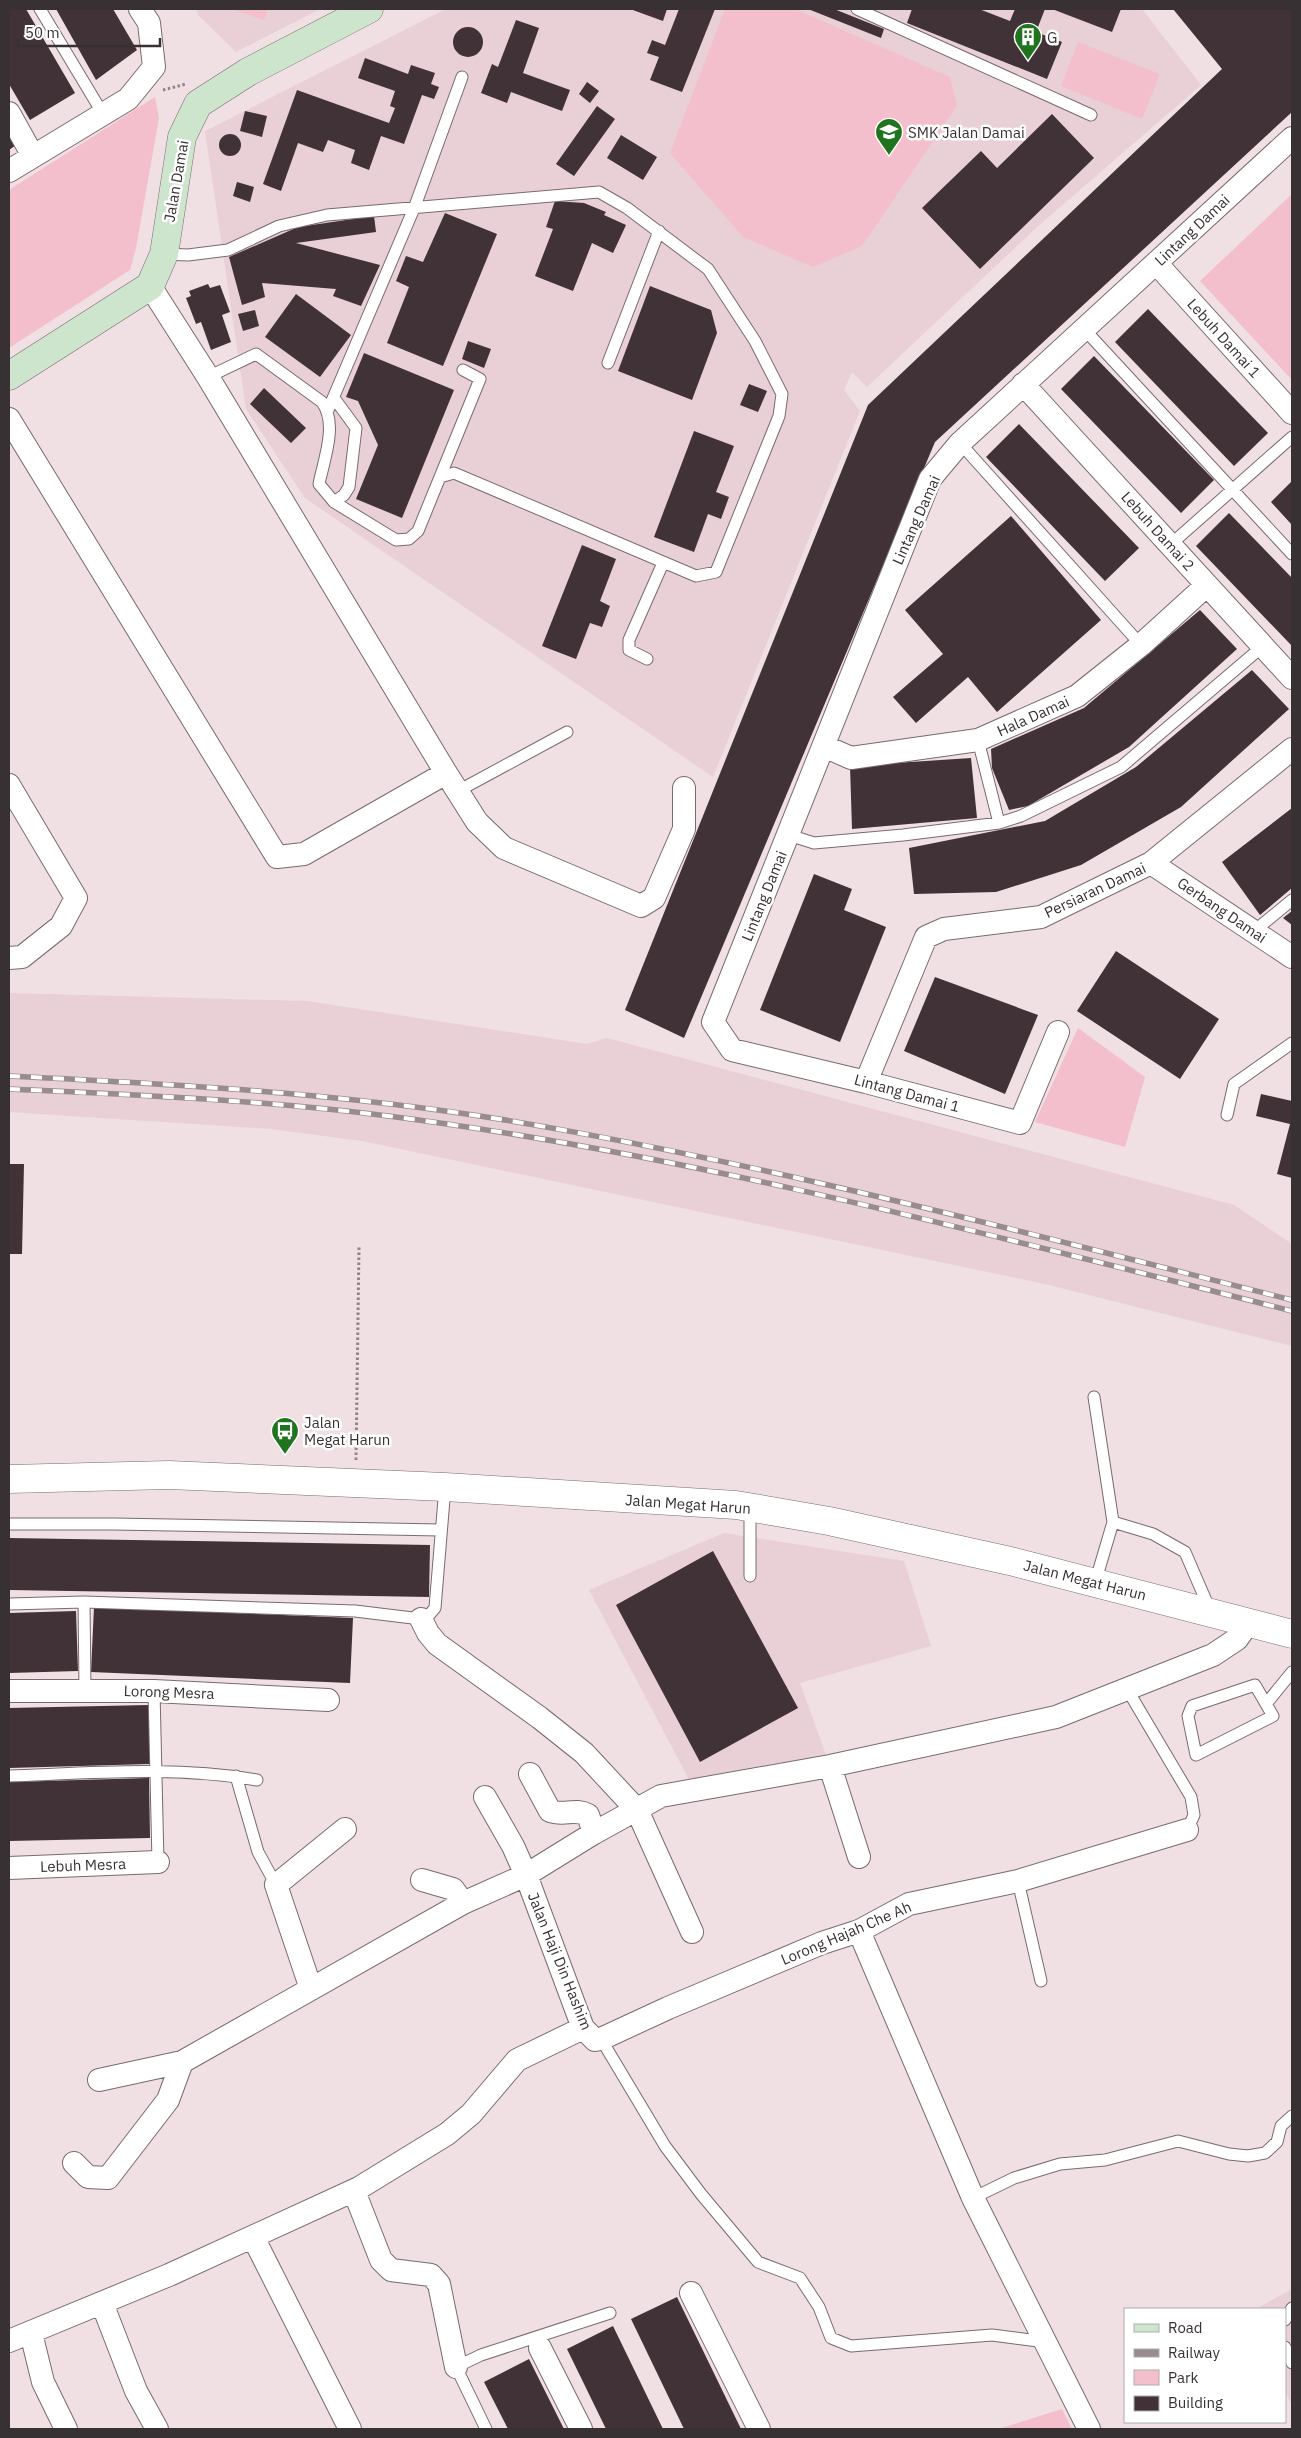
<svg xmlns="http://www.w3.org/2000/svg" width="1301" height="2438" viewBox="0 0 1301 2438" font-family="'IBM Plex Sans',sans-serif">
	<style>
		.built { fill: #e9cfd6 }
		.green { fill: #f3bfcd }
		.building { fill: #403236 }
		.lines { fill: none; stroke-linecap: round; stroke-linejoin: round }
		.service-casing { stroke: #7a6a6e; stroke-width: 13 }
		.minor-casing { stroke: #7a6a6e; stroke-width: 24 }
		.tertiary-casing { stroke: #7a6a6e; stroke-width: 29 }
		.secondary-casing { stroke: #7a6a6e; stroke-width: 29 }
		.path { stroke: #908487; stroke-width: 3; stroke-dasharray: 2.5 2.5; stroke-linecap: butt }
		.service { stroke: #fff; stroke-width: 11 }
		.minor { stroke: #fff; stroke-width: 22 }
		.tertiary { stroke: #fff; stroke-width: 28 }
		.secondary { stroke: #cee5cd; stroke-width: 28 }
		.rail-casing { stroke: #988c8f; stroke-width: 5.5 }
		.rail { stroke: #fff; stroke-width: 4; stroke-dasharray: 11; stroke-linecap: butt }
		.labels { text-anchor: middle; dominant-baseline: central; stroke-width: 5; stroke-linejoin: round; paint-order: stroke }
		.poi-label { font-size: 15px; fill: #383133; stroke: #fff; text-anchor: start }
		.street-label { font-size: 15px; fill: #383133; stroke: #fff }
	</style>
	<rect width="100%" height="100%" fill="#f0dfe3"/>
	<path class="built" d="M196,9H320L236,52L198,15Z
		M446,9H1142L1201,85L1037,227L867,387L852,372L844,390L860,411L713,777L305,498L246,409L205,131Z
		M9,993L307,1001L587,1044L607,1038L1234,1205L1292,1244V1346L1045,1284L362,1141L271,1129L9,1112Z
		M724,1533L904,1561L931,1646L800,1683L827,1758L692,1785L589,1590Z
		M1292,2289V2406L1285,2390V2309H1256Z"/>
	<path class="green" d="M232,9H268L264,20Z
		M725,9H795L950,77L957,106L862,246L813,267L743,237L670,153Z
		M1078,42L1160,74L1142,119L1061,86Z
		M155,97L159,118L136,248L130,270L9,348V190Z
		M1292,194V380L1200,281Z
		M1078,1028L1145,1077L1125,1147L1035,1122Z
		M1062,2409L1072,2429H998Z"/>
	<path class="building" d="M9,9H26L75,93L30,120L9,84Z
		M56,9H113L137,50L96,80Z
		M630,9H667L663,21Z
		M679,9H715L682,92L650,80L659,57L647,53L652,40L665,45Z
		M808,9H834L884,29L881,38Z
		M912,9H979L1010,21L1015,9H1045L1036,32L1062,42L1047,79L907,23Z
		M1052,9H1121L1112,32Z
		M1173,9H1292V112L935,442L684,1038L625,1010L868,405L1222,69Z
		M516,20L539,28L523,73L570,90L562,111L511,92L507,103L481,93L492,64L498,67Z
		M453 42a15 15 0 1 1 30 0a15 15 0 1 1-30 0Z
		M365,58L408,74L411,65L435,73L431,84L439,87L434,99L422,95L404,144L381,136L369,170L351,163L355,150L328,140L323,152L298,143L281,191L263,184L297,90L389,123L395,108L390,106L395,91L358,78Z
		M587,82L599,91L590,103L579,94Z
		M597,106L615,119L574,176L556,164Z
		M245,111L267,116L262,137L240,131Z
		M1052,114L1094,158L980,269L922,208L981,151L997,168Z
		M9,133L16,145L9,150Z
		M219 145a11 11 0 1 1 22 0a11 11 0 1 1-22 0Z
		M621,135L657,157L643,180L607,158Z
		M237,182L254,187L250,202L233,196Z
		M555,201L584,203L606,212L604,215L626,225L613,253L592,243L573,291L535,276L553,229L546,227Z
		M445,213L497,234L443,366L387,343L409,287L396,281L406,256L423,262Z
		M374,216L376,232L296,243L380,265L361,306L333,296L336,289L262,283L265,297L242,305L229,257L298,227Z
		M208,284L210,288L220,285L230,312L222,315L231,342L211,350L201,322L196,324L186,298L191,296L189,291Z
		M650,286L711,310L717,333L692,400L618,371Z
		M296,294L351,335L320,377L265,337Z
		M1148,309L1268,433L1234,466L1115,342Z
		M255,310L259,326L243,331L238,314Z
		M468,341L491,349L484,368L462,359Z
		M364,353L454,390L402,518L356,499L378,445L358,401L346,397Z
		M1094,356L1214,480L1181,513L1061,389Z
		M749,384L767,391L758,412L740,405Z
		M264,388L306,428L291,443L250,404Z
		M1019,424L1139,548L1105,581L986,457Z
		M694,431L734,446L716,492L729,497L721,519L708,514L694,552L654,537Z
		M1292,481V525L1271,502Z
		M1229,513L1292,578V646L1196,546Z
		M1011,516L1101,620L997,712L968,677L916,723L893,697L943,654L905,610Z
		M582,545L616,559L600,601L610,606L602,627L590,623L576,659L542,646Z
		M1200,610L1237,649L1129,747L1028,806L1009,810L992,768L991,749L1084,708Z
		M1252,670L1289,709L1181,807L1081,865L996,892L914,894L909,848L1045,821L1136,767Z
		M971,758L977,818L852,829L850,766Z
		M1292,808V888L1260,915L1222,862Z
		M814,874L852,889L844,910L886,927L840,1042L760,1010Z
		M1292,911V925L1283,918Z
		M1116,951L1219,1019L1180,1079L1077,1011Z
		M935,977L1038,1015L1005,1094L904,1051Z
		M1261,1094L1292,1101V1178L1277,1174L1290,1124L1256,1116Z
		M9,1164H24L22,1254H9Z
		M9,1538L430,1545L429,1597L9,1590Z
		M713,1551L798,1708L700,1762L616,1605Z
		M94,1607L353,1618L350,1683L91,1672Z
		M76,1611L78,1671L9,1673V1613Z
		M149,1705L150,1764L9,1768V1708Z
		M149,1778L150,1838L9,1841V1782Z
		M677,2297L741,2429H684L631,2319Z
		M613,2326L663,2429H606L567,2349Z
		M529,2359L564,2429H508L484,2382Z"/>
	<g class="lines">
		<defs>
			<path id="service" d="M40,9L103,114
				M857,9L1091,115
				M164,254L188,255L228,250L279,226L327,215L599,192L627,208L708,269L755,341L782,394L779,416L716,572L696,576L454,473L440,477L418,531L409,539L396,540L334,502L319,484C324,459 338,424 322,402L256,354L208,377
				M1084,329L1292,554
				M608,363L659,231
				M334,398L356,428L349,487L344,495L334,502
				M328,410L415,206L462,77
				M960,443L1141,645
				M440,477L480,379L463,370
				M1170,545L1292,437
				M647,659L629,650V640L663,563
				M978,740L999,823
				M458,791L567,732
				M789,835L814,843L903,835L999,823L1021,816L1121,767L1263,646
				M1253,932L1292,900
				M1227,1115L1234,1084L1292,1043
				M1094,1397L1113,1522L1153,1534L1185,1552L1210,1610
				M9,1524H114L440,1530
				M750,1576V1508
				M1095,1583L1113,1522
				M84,1602L85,1689
				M9,1604L84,1602L355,1611L421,1619L429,1615L435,1608L445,1487
				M1255,1685L1273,1716L1196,1755L1188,1716L1192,1706Z
				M1127,1689L1191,1797L1194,1815L1187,1830
				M154,1691L158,1862
				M1266,1704L1292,1672
				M9,1776C91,1773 175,1766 257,1780
				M236,1776L258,1852L276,1885
				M1018,1881L1041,1981
				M601,2039L665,2146L701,2194L758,2262L800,2278L819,2307L831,2338L851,2346L992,2335L1046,2342
				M973,2198L1014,2178L1060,2164L1105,2160L1178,2141L1229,2154L1248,2156L1265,2153L1277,2142L1281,2126L1292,2116
				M1285,2320L1292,2308
				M1285,2347L1292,2363
				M486,2429L456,2367L481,2355L610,2313"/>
			<path id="minor" d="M9,113L33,156
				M9,171L128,99L154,67L149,23L140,9
				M1156,263L1292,413
				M150,286L208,377L446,773L477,822L504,848L641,906L654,898L684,829V788
				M1023,384L1292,678
				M9,419L277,857L304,854L446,773
				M824,746L851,758L978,740L1077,696L1141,645L1207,585
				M9,785L76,898L61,926L22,957L9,958
				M1151,863L1292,957
				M1058,1032L1020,1123L866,1082L732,1050L713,1022L930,479L960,443L1292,138
				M866,1082L926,937L944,929L1041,917L1151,863L1292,749
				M421,1619L428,1633L437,1644L540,1718L584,1753L637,1810L692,1932
				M9,1691H154L328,1700
				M830,1766L859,1857
				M530,1774L550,1811C564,1816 575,1808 588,1815L594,1833
				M485,1797L513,1846L526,1875L583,2028L595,2040L601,2039L668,2008L822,1943L859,1931L909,1904L1018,1881L1187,1830
				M9,1868L158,1862
				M422,1880L453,1889L463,1903
				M859,1931L973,2198L1089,2429
				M311,1989L276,1885L345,1829
				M99,2080L182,2062
				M74,2163L88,2177L108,2178L168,2100L182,2062L463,1903L526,1875L594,1833L661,1796L830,1766L1056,1717L1213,1655L1237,1639L1249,1622
				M354,2191L381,2260L391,2270L431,2275L439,2284L456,2367
				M253,2237L350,2429
				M691,2293L759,2429
				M102,2303L136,2391L157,2429
				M31,2333L43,2382L66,2429
				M9,2341L169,2275L359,2188L447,2134L471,2114L517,2060L583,2028
				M540,2348L581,2429"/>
			<path id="tertiary" d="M9,1479L169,1475L445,1487L736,1505L829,1521L1010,1561L1292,1634"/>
			<path id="secondary" d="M9,376L150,286L164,254L182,137L198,104L248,72L369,9"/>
		</defs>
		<use href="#service" class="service-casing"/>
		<use href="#minor" class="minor-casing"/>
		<use href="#tertiary" class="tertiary-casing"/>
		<use href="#secondary" class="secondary-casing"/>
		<path class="path" d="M163,90L186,84
			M356,1460L359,1247"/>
		<use href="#service" class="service"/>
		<use href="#minor" class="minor"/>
		<use href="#tertiary" class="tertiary"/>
		<use href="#secondary" class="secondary"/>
		<defs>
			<path id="rail" d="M9,1076C173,1084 337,1093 499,1119C767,1163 1029,1234 1292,1300
				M9,1089C135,1095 263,1100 388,1116C695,1155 993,1236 1292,1311"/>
		</defs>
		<use href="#rail" class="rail-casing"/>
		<use href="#rail" class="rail"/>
	</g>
	<defs>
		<symbol id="building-pin" viewBox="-11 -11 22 30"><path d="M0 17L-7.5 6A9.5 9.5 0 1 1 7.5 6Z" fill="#20741f" stroke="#fff"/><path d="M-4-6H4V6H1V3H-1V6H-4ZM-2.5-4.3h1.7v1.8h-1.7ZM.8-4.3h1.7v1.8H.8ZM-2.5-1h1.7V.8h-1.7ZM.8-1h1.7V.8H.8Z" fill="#fff"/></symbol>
		<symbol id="school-pin" viewBox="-11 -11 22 30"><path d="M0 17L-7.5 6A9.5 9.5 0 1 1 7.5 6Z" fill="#20741f" stroke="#fff"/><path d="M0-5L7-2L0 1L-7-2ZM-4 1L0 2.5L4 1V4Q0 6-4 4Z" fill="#fff"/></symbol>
		<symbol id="bus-pin" viewBox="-11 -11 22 30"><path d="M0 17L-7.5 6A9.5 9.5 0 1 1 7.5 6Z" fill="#20741f" stroke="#fff"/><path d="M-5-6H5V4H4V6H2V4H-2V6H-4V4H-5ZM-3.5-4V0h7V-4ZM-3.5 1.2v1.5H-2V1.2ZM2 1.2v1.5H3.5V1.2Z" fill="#fff"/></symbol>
	</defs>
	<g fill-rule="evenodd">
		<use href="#building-pin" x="1012" y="21" width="32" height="43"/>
		<use href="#school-pin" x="873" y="116" width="32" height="43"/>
		<use href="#bus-pin" x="269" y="1415" width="32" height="43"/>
	</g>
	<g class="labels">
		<g class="poi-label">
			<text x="1047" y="37">G</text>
			<text x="908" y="132">SMK Jalan Damai</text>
			<text x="304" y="1422">Jalan<tspan x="304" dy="17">Megat Harun</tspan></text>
		</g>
		<g class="street-label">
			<text transform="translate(176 181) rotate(-80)">Jalan Damai</text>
			<text transform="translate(1192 230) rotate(-43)">Lintang Damai</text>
			<text transform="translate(1224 338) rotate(48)">Lebuh Damai 1</text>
			<text transform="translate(916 520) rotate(-66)">Lintang Damai</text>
			<text transform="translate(1158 531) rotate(48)">Lebuh Damai 2</text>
			<text transform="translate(1033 716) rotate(-24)">Hala Damai</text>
			<text transform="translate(1095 890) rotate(-25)">Persiaran Damai</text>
			<text transform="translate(764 896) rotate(-68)">Lintang Damai</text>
			<text transform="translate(1222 910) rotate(34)">Gerbang Damai</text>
			<text transform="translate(907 1093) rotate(15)">Lintang Damai 1</text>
			<text transform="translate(688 1504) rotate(4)">Jalan Megat Harun</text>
			<text transform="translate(1085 1580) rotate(14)">Jalan Megat Harun</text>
			<text transform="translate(169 1692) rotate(2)">Lorong Mesra</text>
			<text transform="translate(83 1865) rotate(-2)">Lebuh Mesra</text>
			<text transform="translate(846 1933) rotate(-23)">Lorong Hajah Che Ah</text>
			<text transform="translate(560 1961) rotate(68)">Jalan Haji Din Hashim</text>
		</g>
	</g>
	<rect width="1301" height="2438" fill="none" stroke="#383133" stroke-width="20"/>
	<rect x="1124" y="2308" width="162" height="115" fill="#ffffff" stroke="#afadad"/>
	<rect x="1134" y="2324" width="25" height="8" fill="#cee5cd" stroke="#afadad"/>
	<text x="1168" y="2333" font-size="15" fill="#383133">Road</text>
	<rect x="1134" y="2349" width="25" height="8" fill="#988c8f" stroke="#afadad"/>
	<text x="1168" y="2358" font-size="15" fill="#383133">Railway</text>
	<rect x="1134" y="2370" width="25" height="15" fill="#f3bfcd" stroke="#afadad"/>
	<text x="1168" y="2383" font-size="15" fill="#383133">Park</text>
	<rect x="1134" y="2396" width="25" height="15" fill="#403236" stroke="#afadad"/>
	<text x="1168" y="2408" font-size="15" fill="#383133">Building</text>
	<path d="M18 38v8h142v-8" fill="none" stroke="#383133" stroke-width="2.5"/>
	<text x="25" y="38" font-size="15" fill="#383133" stroke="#ffffff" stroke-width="4" paint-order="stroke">50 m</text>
</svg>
